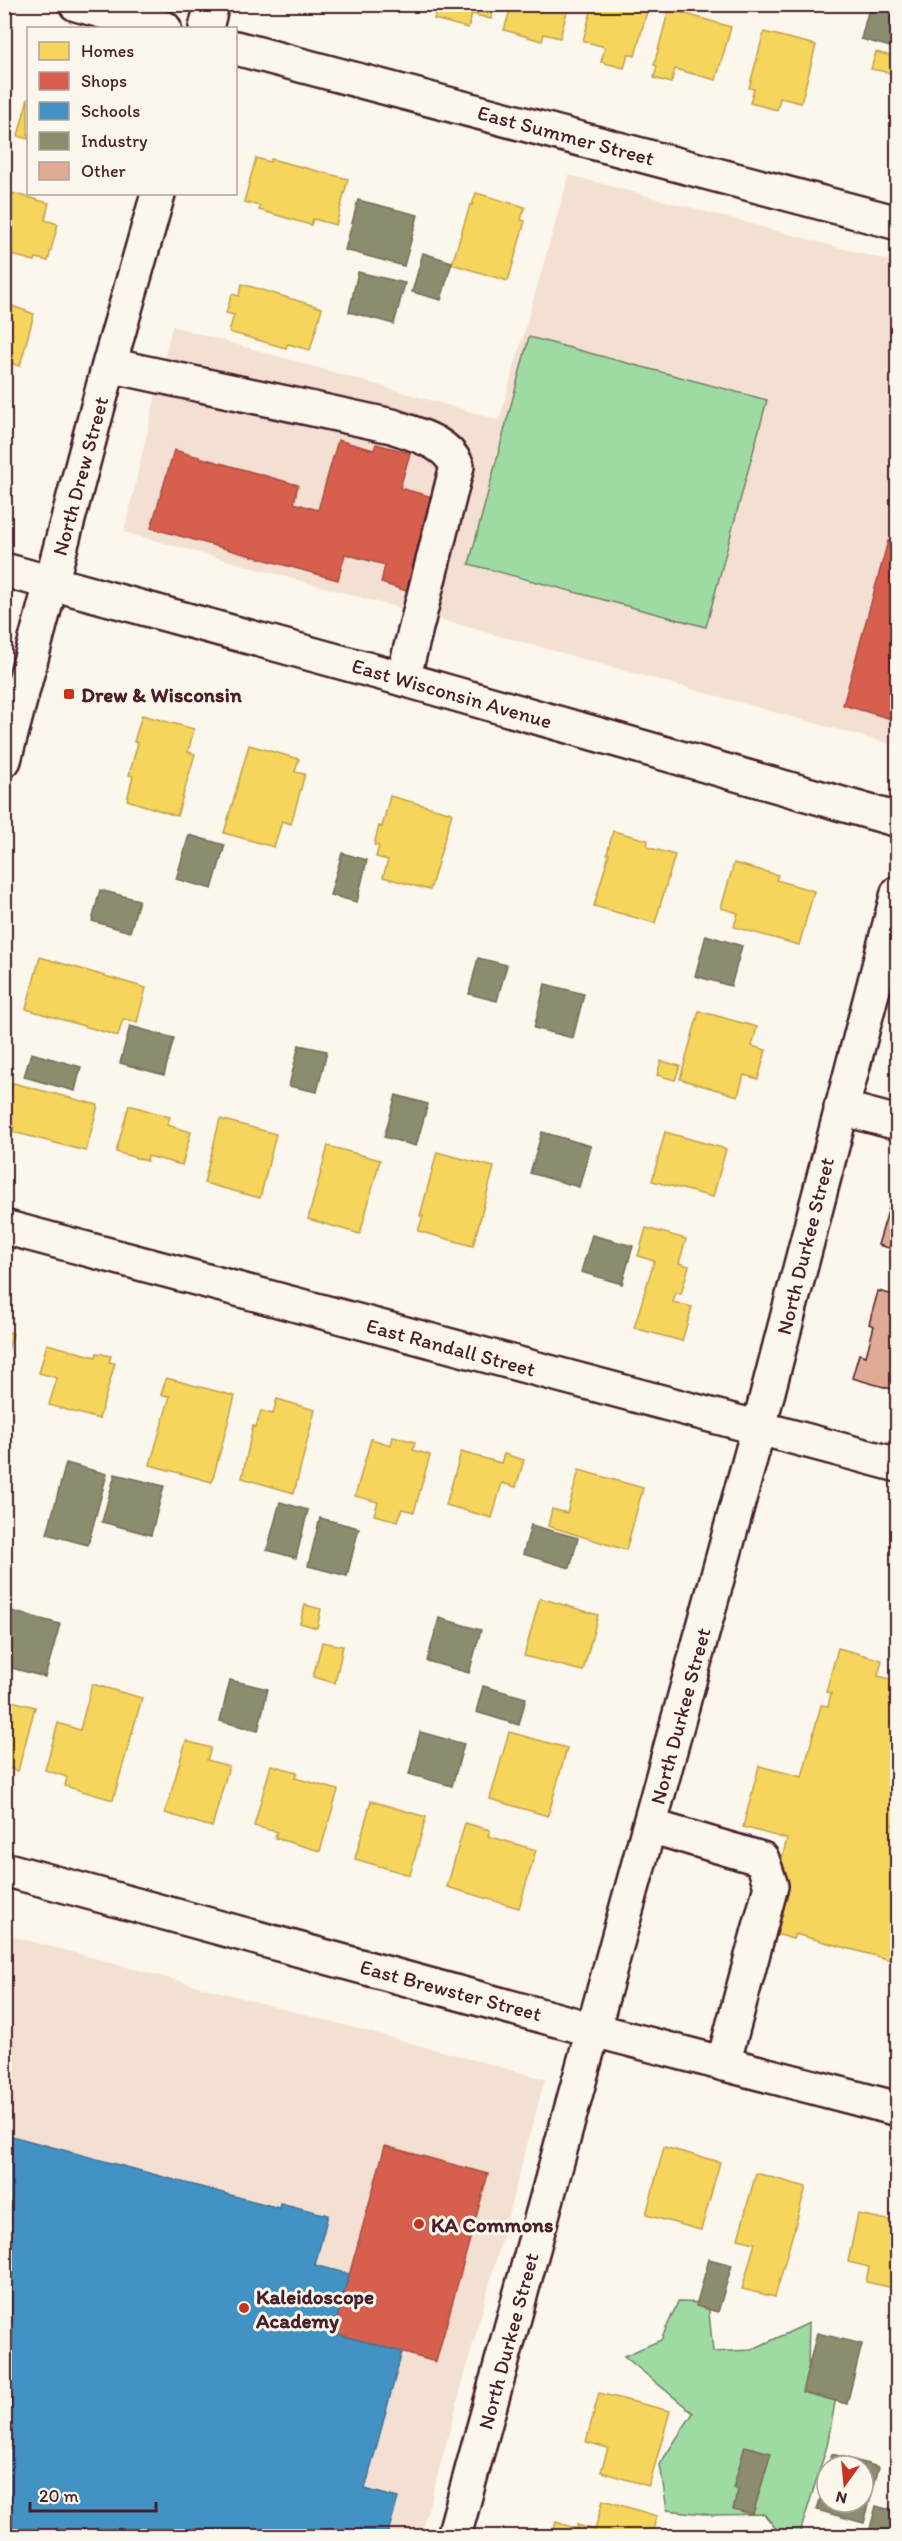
<svg xmlns="http://www.w3.org/2000/svg" width="902" height="2541" viewBox="0 0 902 2541" font-family="Itim,sans-serif">
	<style>
		.built { fill: #f3e0d2 }
		.green { fill: #9edba3; stroke: #747d67; stroke-width: 1.5 }
		.homes { fill: #f6d55c; stroke: #c29e4d; stroke-width: 1.5 }
		.shops { fill: #d6604d; stroke: #ac4c43; stroke-width: 1.5 }
		.schools { fill: #4393c3; stroke: #457095; stroke-width: 1.5 }
		.industry { fill: #8c8c6e; stroke: #786b5a; stroke-width: 1.5 }
		.building { fill: #e0ab94; stroke: #4a1f2b; stroke-width: 1.5 }
		.lines { fill: none; stroke-linecap: round; stroke-linejoin: round }
		.minor-casing { stroke: #4a1f2b; stroke-width: 38 }
		.major-casing { stroke: #4a1f2b; stroke-width: 38 }
		.minor { stroke: #fbf7ec; stroke-width: 33 }
		.major { stroke: #fbf7ec; stroke-width: 33 }
		.poi-dot { fill: #c8321e; stroke: #fbf7ec; stroke-width: 2 }
		.labels { text-anchor: middle; dominant-baseline: central; stroke-width: 6; stroke-linejoin: round; paint-order: stroke }
		.street-label { font-size: 21px; fill: #4a1f2b; stroke: #fbf7ec }
		.poi-label { font-size: 21px; font-weight: bold; fill: #4a1f2b; stroke: #fbf7ec; text-anchor: start }
	</style>
	<rect width="100%" height="100%" fill="#fbf7ec"/>
	<filter id="ink" filterUnits="userSpaceOnUse"><feTurbulence type="fractalNoise" baseFrequency=".0167" numOctaves="2"/><feDisplacementMap in="SourceGraphic" scale="12" xChannelSelector="R" yChannelSelector="G"/><feConvolveMatrix kernelMatrix="1 2 1 2 8 2 1 2 1" color-interpolation-filters="sRGB"/></filter>
	<g filter="url(#ink)">
		<path class="built" d="M569,175L897,263V746L124,532L172,326L499,420Z
			M4,1934L545,2079L421,2536H5Z"/>
		<path class="green" d="M529,337L767,400L706,627L469,564Z
			M678,2302L708,2303L713,2352L751,2350L809,2323L808,2364L836,2397L827,2446L799,2536H782L764,2514L713,2515L667,2510L660,2464L693,2413L624,2356L661,2340Z"/>
		<path class="homes" d="M495,4L491,19L472,14L468,28L434,19L437,4Z
			M512,4H569L560,38L544,34L542,41L504,30Z
			M593,4H649L635,56L628,54L624,68L601,62L605,47L583,41Z
			M669,9L731,27L716,80L675,69L671,83L654,78L657,66L654,65Z
			M764,32L816,45L801,103L780,98L777,110L750,103L754,89L749,88Z
			M876,52L895,57L890,73L871,69Z
			M28,98V139L18,136Z
			M256,158L270,162L271,159L348,179L336,225L313,219L311,225L259,210L260,206L244,202Z
			M4,191L49,203L45,220L58,224L48,261L36,258L35,261L4,253Z
			M476,193L525,207L521,220L525,221L508,281L452,264L470,205H472Z
			M242,284L322,308L310,350L288,344L286,348L229,332L234,315L226,313L232,294L239,296Z
			M4,303L34,314L20,366L10,363L8,370L4,369Z
			M142,715L194,729L188,752L195,754L177,816L127,800L133,776L129,775L138,743L134,742Z
			M249,745L299,759L295,772L305,774L291,824L282,821L274,847L224,833Z
			M390,796L452,813L430,890L383,877L388,860L376,857L379,846L374,845L379,826L382,827Z
			M613,831L648,840L647,847L675,855L655,923L594,906L609,854H607Z
			M734,863L778,875L776,880L814,891L799,945L734,927L738,913L721,908Z
			M40,957L146,988L137,1022L123,1019L118,1036L26,1009Z
			M699,1011L757,1027L752,1046L766,1050L758,1079L744,1075L738,1096L680,1079Z
			M661,1061L680,1066L675,1080L657,1075Z
			M13,1083L98,1105L86,1151L13,1132L14,1127L4,1125V1115Z
			M129,1105L170,1117L167,1125L191,1132L182,1165L148,1156L147,1161L116,1152Z
			M220,1119L276,1134L260,1198L204,1183Z
			M665,1132L726,1149L713,1197L652,1181Z
			M328,1146L380,1160L360,1234L308,1219Z
			M437,1152L494,1167L473,1246L418,1231L423,1216H420Z
			M646,1228L686,1239L679,1263L689,1266L681,1294L676,1292L673,1302L692,1307L682,1341L634,1328L654,1261L638,1256Z
			M4,1331L13,1333L4,1365Z
			M47,1344L96,1357L97,1353L111,1356L109,1362L115,1363L99,1419L49,1405L57,1378L39,1373Z
			M166,1378L235,1396L212,1482L150,1465L170,1396L161,1395Z
			M277,1399L315,1410L294,1493L242,1478L253,1426L256,1427L261,1411L273,1414Z
			M393,1436L415,1442L413,1450L430,1455L414,1512L402,1509L398,1521L374,1515L378,1502L355,1496L371,1439L391,1445Z
			M461,1452L501,1463L504,1454L524,1460L516,1487L502,1483L492,1518L446,1505Z
			M579,1470L643,1488L626,1550L548,1526L552,1509L567,1513Z
			M540,1598L598,1615L583,1671L524,1656Z
			M305,1605L321,1609L317,1628L300,1623Z
			M322,1642L343,1646L335,1683L313,1677Z
			M838,1648L882,1660L878,1676L898,1681V1809L893,1825L898,1826V1962L795,1934L793,1939L763,1930L787,1839L743,1827L759,1766L802,1777L821,1705L828,1706L831,1693L826,1692Z
			M92,1684L142,1698L113,1800L65,1786L67,1777L45,1770L58,1723L80,1730Z
			M4,1699L35,1707L18,1771L4,1767Z
			M509,1732L567,1748L548,1816L490,1799Z
			M186,1741L211,1748L207,1760L229,1766L212,1827L165,1813Z
			M271,1765L297,1772L295,1778L338,1790L320,1851L275,1838L277,1832L254,1826Z
			M371,1801L426,1817L410,1875L355,1859Z
			M465,1823L490,1830L488,1836L536,1850L519,1908L447,1887Z
			M664,2147L720,2162L701,2230L646,2215Z
			M756,2173L806,2187L775,2297L742,2289L755,2243L738,2239Z
			M858,2214L898,2222V2289L866,2282L869,2267L848,2262Z
			M599,2393L670,2411L649,2486L601,2472L608,2448L586,2442Z
			M603,2500L657,2516L651,2536H552L556,2522L577,2529V2525L595,2530Z"/>
		<path class="shops" d="M338,440L374,450L376,444L410,453L400,488L440,499L410,592L381,583L385,565L345,554L338,580L151,528L174,450L298,485L294,503L318,510Z
			M888,541L898,544V721L843,705Z
			M385,2146L488,2174L436,2362L333,2333Z"/>
		<path class="schools" d="M4,2134L279,2208L280,2203L328,2215L315,2265L349,2274L333,2333L402,2352L365,2489L398,2498L387,2536H254L226,2529L224,2536H4Z"/>
		<path class="industry" d="M870,4L898,7V49L861,39Z
			M358,200L418,215L404,266L345,250Z
			M423,253L452,262L441,300L412,292Z
			M358,272L405,283L394,324L349,312Z
			M189,835L225,845L212,889L176,879Z
			M342,853L367,860L357,902L330,895Z
			M100,890L139,900L130,932L92,921Z
			M706,935L742,946L731,986L695,976Z
			M478,958L507,965L497,1001L469,994Z
			M545,984L584,994L573,1038L534,1028Z
			M130,1026L174,1038L164,1075L120,1063Z
			M299,1045L327,1051L317,1092L289,1086Z
			M31,1053L81,1067L75,1091L24,1077Z
			M396,1095L428,1104L416,1146L384,1137Z
			M542,1132L591,1146L579,1187L530,1173Z
			M592,1235L633,1246L622,1284L581,1272Z
			M66,1463L107,1474L88,1545L47,1534Z
			M115,1474L164,1486L151,1535L102,1522Z
			M280,1502L308,1510L296,1558L267,1550Z
			M320,1518L359,1528L347,1576L308,1566Z
			M531,1525L578,1538L570,1568L523,1554Z
			M4,1609L60,1624L45,1677L4,1666Z
			M439,1618L481,1630L469,1673L427,1661Z
			M230,1680L268,1689L258,1731L220,1721Z
			M483,1686L526,1698L519,1725L476,1712Z
			M420,1732L464,1744L452,1786L409,1774Z
			M709,2259L732,2265L718,2312L696,2306Z
			M817,2333L862,2344L847,2404L802,2392Z
			M745,2446L771,2453L753,2514L733,2509L738,2490L733,2488Z
			M832,2454L879,2467L864,2523L817,2510L827,2473V2502H863V2466H829Z
			M876,2506L898,2512V2536H868Z"/>
		<path class="building" d="M890,1204L898,1207V1257L891,1256L893,1249L878,1245Z
			M878,1291L898,1296V1391L852,1378L859,1354L866,1356L874,1326L869,1324Z"/>
		<g class="lines">
			<defs>
				<path id="minor" d="M76,4L164,28
					M206,28L212,4
					M236,48L898,223
					M109,365L392,426C416,435 446,441 457,466L403,679
					M4,760L109,365L158,194
					M841,1108L898,1123
					M4,1227L898,1465
					M650,1826L762,1859L771,1886L723,2064
					M4,1869L594,2030L898,2109
					M454,2536L758,1430L898,893"/>
				<path id="major" d="M4,570L403,679L898,820"/>
			</defs>
			<use href="#minor" class="minor-casing"/>
			<use href="#major" class="major-casing"/>
			<use href="#minor" class="minor"/>
			<use href="#major" class="major"/>
		</g>
	</g>
	<g class="poi-dot">
		<rect x="63" y="688" width="12" height="12" rx="3"/>
		<circle cx="419" cy="2224" r="6"/>
		<circle cx="244" cy="2308" r="6"/>
	</g>
	<g class="labels">
		<g class="street-label">
			<text transform="translate(566 135) rotate(15)">East Summer Street</text>
			<text transform="translate(80 476) rotate(-75)">North Drew Street</text>
			<text transform="translate(452 693) rotate(16)">East Wisconsin Avenue</text>
			<text transform="translate(805 1246) rotate(-76)">North Durkee Street</text>
			<text transform="translate(451 1347) rotate(15)">East Randall Street</text>
			<text transform="translate(680 1716) rotate(-75)">North Durkee Street</text>
			<text transform="translate(451 1990) rotate(15)">East Brewster Street</text>
			<text transform="translate(508 2341) rotate(-75)">North Durkee Street</text>
		</g>
		<g class="poi-label">
			<text x="81" y="694">Drew &amp; Wisconsin</text>
			<text x="431" y="2224">KA Commons</text>
			<text x="256" y="2296">Kaleidoscope<tspan x="256" dy="24">Academy</tspan></text>
		</g>
	</g>
	<rect width="902" height="2541" fill="none" stroke="#fbf7ec" stroke-width="24"/>
	<rect x="12" y="12" width="878" height="2517" fill="none" stroke="#4a1f2b" stroke-width="2" filter="url(#ink)"/>
	<rect x="27" y="27" width="210" height="168" fill="#fbf7ec" stroke="#b4a19f" stroke-width="1.5"/>
	<rect x="39" y="42" width="30" height="18" fill="#f6d55c" stroke="#b4a19f" stroke-width="1.5"/>
	<text x="81" y="57" font-size="18" fill="#4a1f2b">Homes</text>
	<rect x="39" y="72" width="30" height="18" fill="#d6604d" stroke="#b4a19f" stroke-width="1.5"/>
	<text x="81" y="87" font-size="18" fill="#4a1f2b">Shops</text>
	<rect x="39" y="102" width="30" height="18" fill="#4393c3" stroke="#b4a19f" stroke-width="1.5"/>
	<text x="81" y="117" font-size="18" fill="#4a1f2b">Schools</text>
	<rect x="39" y="132" width="30" height="18" fill="#8c8c6e" stroke="#b4a19f" stroke-width="1.5"/>
	<text x="81" y="147" font-size="18" fill="#4a1f2b">Industry</text>
	<rect x="39" y="162" width="30" height="18" fill="#e0ab94" stroke="#b4a19f" stroke-width="1.5"/>
	<text x="81" y="177" font-size="18" fill="#4a1f2b">Other</text>
	<g transform="translate(845 2484) rotate(195)"><circle r="28" fill="#fbf7ec" stroke="#b4a19f" stroke-width="1.5"/>
	<path d="M0-4.5L10 22L0 15L-10 22Z" fill="#c8321e"/>
	<text y="-9" font-size="16" font-weight="bold" text-anchor="middle" fill="#4a1f2b">N</text>
	</g>
	<path d="M30 2502v9h126v-9" fill="none" stroke="#4a1f2b" stroke-width="3"/>
	<text x="39" y="2502" font-size="18" fill="#4a1f2b" stroke="#fbf7ec" stroke-width="4.5" paint-order="stroke">20 m</text>
</svg>
